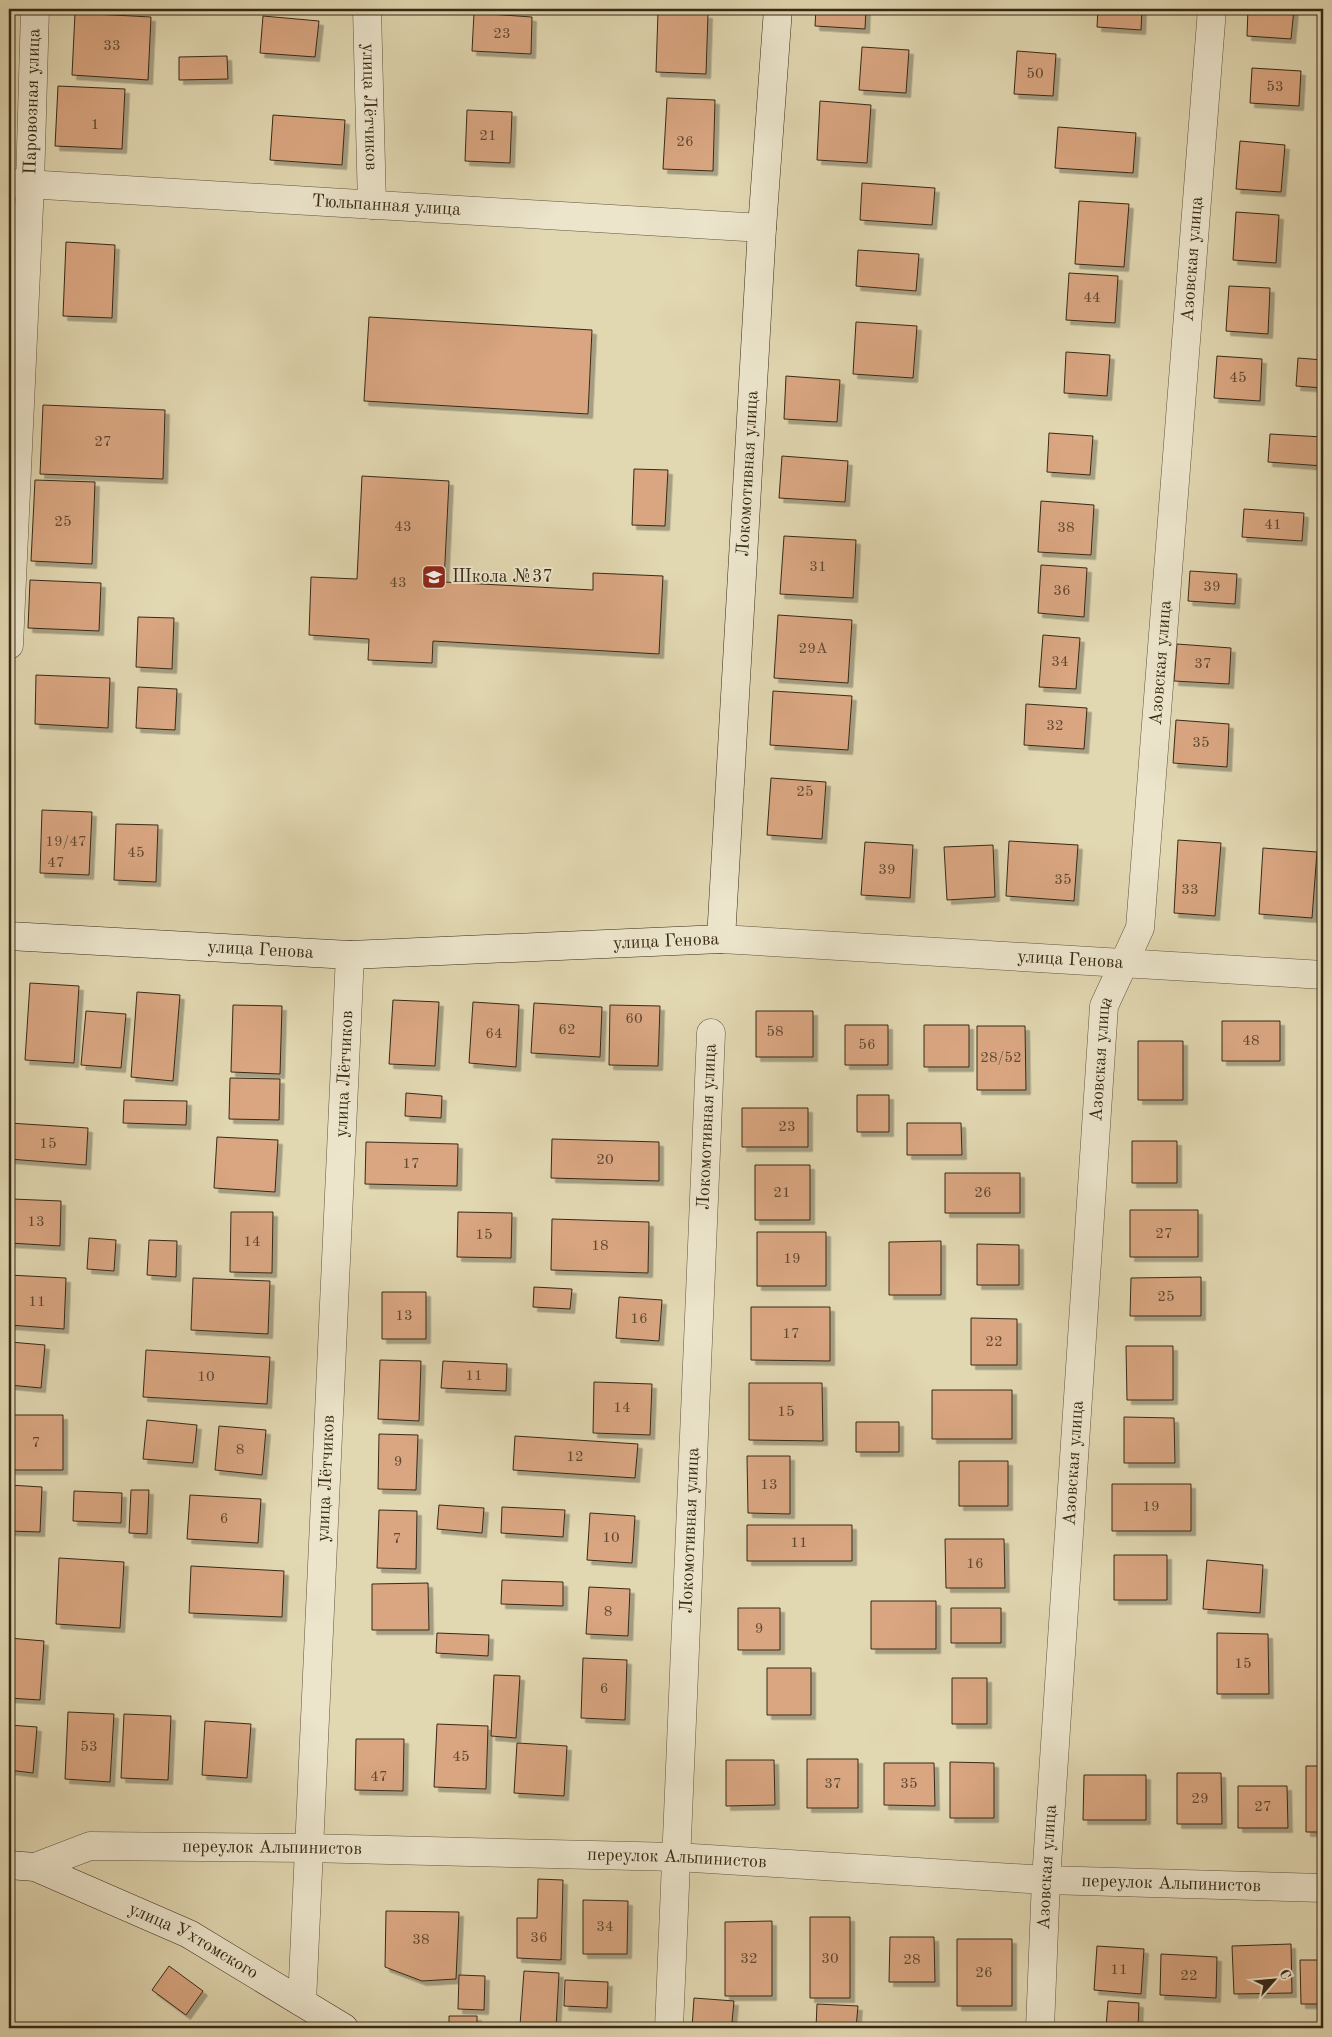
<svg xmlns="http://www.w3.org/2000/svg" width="1332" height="2037" viewBox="0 0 1332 2037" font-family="'Old Standard TT',serif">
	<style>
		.building { fill: #d9a681; stroke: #372916; filter: url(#shadow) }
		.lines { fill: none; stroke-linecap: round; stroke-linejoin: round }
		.street-casing { stroke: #62543d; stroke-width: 29 }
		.secondary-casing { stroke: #372916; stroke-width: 29 }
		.street { stroke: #ece5cc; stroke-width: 28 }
		.secondary { stroke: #ece5cc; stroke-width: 28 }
		.labels { text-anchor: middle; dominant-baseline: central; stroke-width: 4; stroke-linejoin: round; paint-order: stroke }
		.number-label { font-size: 15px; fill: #604831 }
		.street-label { font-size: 18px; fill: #372916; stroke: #ece5cc }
		.poi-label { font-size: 18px; fill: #372916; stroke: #ece5cc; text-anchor: start }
	</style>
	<defs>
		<filter id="shadow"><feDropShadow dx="4.5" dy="4.5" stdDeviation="0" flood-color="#0004"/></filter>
	</defs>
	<rect width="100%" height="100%" fill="#e1d7b1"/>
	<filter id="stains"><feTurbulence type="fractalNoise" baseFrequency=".004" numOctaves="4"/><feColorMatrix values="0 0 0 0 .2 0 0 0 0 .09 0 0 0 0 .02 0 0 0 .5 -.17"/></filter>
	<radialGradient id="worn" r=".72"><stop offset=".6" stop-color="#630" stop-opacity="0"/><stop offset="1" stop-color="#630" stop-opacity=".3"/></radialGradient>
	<path class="building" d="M816,9H866L865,29L815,26Z
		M1098,9H1142L1141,30L1097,27Z
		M1248,9H1294L1291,39L1247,36Z
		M658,12L708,14L706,74L656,72Z
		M75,13L151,17L148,80L72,75Z
		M474,13L532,17L531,54L472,51Z
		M263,16L319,21L315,57L260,53Z
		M862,47L909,50L906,93L859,90Z
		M1017,51L1056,54L1053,96L1014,94Z
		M227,56L228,79L179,80V57Z
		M1252,68L1301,71L1299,106L1250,103Z
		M58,86L125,89L122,149L55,146Z
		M667,98L715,100L713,171L663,169Z
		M820,101L871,105L867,163L817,160Z
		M467,110L512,112L510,163L465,161Z
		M273,115L345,120L342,165L270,160Z
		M1058,127L1136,133L1133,173L1055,168Z
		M1240,141L1285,145L1281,192L1236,189Z
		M862,183L935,188L932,225L860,220Z
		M1079,201L1129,204L1124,267L1075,264Z
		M1236,212L1279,215L1276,263L1233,260Z
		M66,242L115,245L112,318L63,316Z
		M858,250L919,254L916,291L856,286Z
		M1069,273L1118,276L1115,323L1066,320Z
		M1229,286L1270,288L1268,334L1226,331Z
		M369,317L592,330L588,414L364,401Z
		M856,322L917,326L913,378L853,374Z
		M1066,352L1110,355L1107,396L1064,393Z
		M1217,356L1262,359L1260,401L1214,398Z
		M1298,358L1323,360V388L1296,386Z
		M786,376L840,380L837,422L784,419Z
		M43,405L165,410L163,479L40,474Z
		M1049,433L1093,436L1090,475L1047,472Z
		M1270,434L1323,437V466L1268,462Z
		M782,456L848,461L845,502L779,498Z
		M634,469L668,470L665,526L632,525Z
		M362,476L449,481L444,582L593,590V573L663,576L659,654L433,641L432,663L368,660L369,639L309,635L311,577L357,579Z
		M35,480L95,482L92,564L31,561Z
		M1041,501L1094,505L1091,555L1038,552Z
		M1244,509L1304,513L1302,541L1242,537Z
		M784,536L856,540L853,598L780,594Z
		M1041,565L1087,568L1084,617L1038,613Z
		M1190,571L1237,574L1235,604L1188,601Z
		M30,580L101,583L99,631L28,628Z
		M778,615L852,620L848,683L774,678Z
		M138,617L174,618L172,669L136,667Z
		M1043,635L1080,638L1076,689L1039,687Z
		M1177,644L1231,648L1229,684L1174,681Z
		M36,675L110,678L108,728L35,724Z
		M138,687L177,689L175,730L136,728Z
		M773,691L852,696L848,750L770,745Z
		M1026,704L1087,708L1084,749L1024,745Z
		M1176,720L1229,724L1227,767L1173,763Z
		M771,778L826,782L822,839L767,835Z
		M42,810L92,812L89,875L40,873Z
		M116,824L158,825L156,882L114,880Z
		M1178,840L1221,843L1215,916L1174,913Z
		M1009,841L1078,845L1074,901L1006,896Z
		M865,842L913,845L910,898L861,895Z
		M993,845L995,897L947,900L944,847Z
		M1263,848L1317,852L1312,918L1259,914Z
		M30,983L79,986L74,1063L25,1060Z
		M137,992L180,995L173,1081L131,1077Z
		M393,1000L439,1002L435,1066L389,1064Z
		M473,1002L519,1005L516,1067L469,1063Z
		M534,1003L602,1007L600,1057L531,1053Z
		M233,1005L282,1006L280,1074L231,1072Z
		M610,1005L660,1006L658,1066L609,1065Z
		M86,1011L126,1014L121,1068L81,1065Z
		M756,1011H813V1057H756Z
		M1222,1021H1280V1061H1222Z
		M845,1025H888V1065H845Z
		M924,1025H969V1067H924Z
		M977,1026H1025L1026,1090H977Z
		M1138,1041H1183V1100H1138Z
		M230,1078L280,1079L279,1120L229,1119Z
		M406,1093L442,1096L441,1118L405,1116Z
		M857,1095H889V1132H857Z
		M124,1100L187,1101L186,1125L123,1123Z
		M742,1108H808V1147H742Z
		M9,1123L88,1128L86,1165L9,1159Z
		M907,1123H961L962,1155H907Z
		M217,1137L278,1140L275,1192L214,1188Z
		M552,1139L659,1142V1181L551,1178Z
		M1132,1141H1177V1183H1132Z
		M366,1142L458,1144L457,1186L365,1184Z
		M755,1165H810V1220H755Z
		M945,1173H1020V1213H945Z
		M12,1199L61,1201L60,1246L10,1243Z
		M1130,1210H1198V1257H1130Z
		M231,1212H273L272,1273L230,1272Z
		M458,1212L512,1213L511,1258L457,1257Z
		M552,1219L649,1222L648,1273L551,1270Z
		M757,1232H826V1286H757Z
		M89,1238L116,1240L114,1271L87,1269Z
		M149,1240L177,1241L176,1277L147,1275Z
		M941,1241V1295H889V1242Z
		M977,1244L1019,1245V1285H977Z
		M9,1275L66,1278L64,1329L9,1325Z
		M1201,1277V1316H1130L1131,1278Z
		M193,1278L270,1281L268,1334L191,1330Z
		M534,1287L572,1289L570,1309L533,1307Z
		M382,1292H426V1339H382Z
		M619,1297L662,1300L659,1341L616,1338Z
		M751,1307H830V1361L751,1360Z
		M971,1318L1017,1319V1365H971Z
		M10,1342L45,1345L41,1388L9,1385Z
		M1126,1346H1173V1400H1127Z
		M146,1350L270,1357L267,1404L143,1397Z
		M380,1360L421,1361L419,1421L378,1419Z
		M443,1361L507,1364L506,1391L441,1388Z
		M594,1382L652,1384L650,1435L593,1433Z
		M749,1383H822L823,1441L749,1440Z
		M932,1390H1012V1439H932Z
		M9,1415H63V1470H9Z
		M1124,1417L1174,1418L1175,1463H1124Z
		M147,1420L197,1425L193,1463L143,1459Z
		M856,1422H899V1452H856Z
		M219,1426L266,1430L262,1475L215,1470Z
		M379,1434L418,1435L416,1490L378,1489Z
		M515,1436L638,1444L635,1478L513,1470Z
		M747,1456H790V1514L748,1513Z
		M959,1461H1008V1506H959Z
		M1112,1484H1191V1531H1112Z
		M9,1485L42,1487L40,1532L9,1531Z
		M131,1490H149L147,1534L129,1533Z
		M74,1491L122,1493L121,1523L73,1521Z
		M190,1495L261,1499L258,1543L187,1539Z
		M439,1505L484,1508L482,1533L437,1529Z
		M502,1507L565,1510L563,1537L501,1533Z
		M379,1510L417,1511L416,1569L377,1568Z
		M590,1513L635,1516L632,1563L587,1560Z
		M747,1525H852V1561H747Z
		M945,1539H1004L1005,1588H946Z
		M1114,1555H1167V1600H1114Z
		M59,1558L124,1562L120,1628L56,1624Z
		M1207,1560L1263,1565L1260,1613L1203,1609Z
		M191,1566L284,1571L282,1617L189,1613Z
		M502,1580L563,1582V1606L501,1604Z
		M428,1583L429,1630H372V1584Z
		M589,1587L630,1589L628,1636L586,1634Z
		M871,1601H936V1649H871Z
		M738,1608H780V1650H738Z
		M951,1608H1001V1643H951Z
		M437,1633L489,1635L488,1656L436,1653Z
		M1217,1633L1268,1634L1269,1694H1217Z
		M9,1638L44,1641L40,1700L9,1698Z
		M583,1658L627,1660L625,1720L581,1718Z
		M767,1668H811V1715H767Z
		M494,1675L520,1676L516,1738L491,1736Z
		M952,1678H987V1724H952Z
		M68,1712L114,1714L110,1782L65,1779Z
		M124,1714L171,1716L168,1780L121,1778Z
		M205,1721L251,1724L247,1778L202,1775Z
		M437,1724L488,1726L486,1789L434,1787Z
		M9,1725L37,1727L33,1773L9,1770Z
		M356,1739H404L403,1791L355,1790Z
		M517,1743L567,1746L564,1796L514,1793Z
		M807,1759H858V1808H807Z
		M726,1760H774L775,1805L726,1806Z
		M950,1762L994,1763V1818H950Z
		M884,1763H934L935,1806L884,1805Z
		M1306,1766H1323V1832H1306Z
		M1177,1773H1221L1222,1824H1177Z
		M1084,1775H1146V1820H1083Z
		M1238,1786H1287L1288,1828H1238Z
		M538,1879L563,1880L561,1960L517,1958V1918H537Z
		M583,1900L628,1901L627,1954H583Z
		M386,1911L459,1912L456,1979L422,1981L385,1967Z
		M810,1917H850V1998H810Z
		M772,1921V1996H725V1922Z
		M890,1937H934L935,1982H889Z
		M957,1939H1012V2006H957Z
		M1291,1944L1292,1993L1234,1994L1232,1946Z
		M1097,1946L1144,1949L1141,1994L1094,1990Z
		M1161,1954L1217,1957L1216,1998L1160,1995Z
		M1300,1960H1323V2004H1301Z
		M169,1966L203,1991L186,2015L152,1990Z
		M524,1971L559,1973L556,2028L520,2025Z
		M459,1975L485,1976L484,2010L458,2009Z
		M565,1980L608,1982L607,2008L564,2006Z
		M694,1998L734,2001L732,2022L765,2025L764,2028H692Z
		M1108,2001L1139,2003L1138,2028H1106Z
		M817,2004L858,2006L856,2028H816Z
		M449,2016H477V2028H449Z"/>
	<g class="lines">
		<defs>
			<g id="street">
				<path id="s1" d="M367,9L372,205"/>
				<path id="s2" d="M9,183L762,228"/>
				<path id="s3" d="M9,645L30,184L35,9"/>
				<path id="s4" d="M721,939L1323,975"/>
				<path id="s5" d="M35,1867L90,1846L307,1848L677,1857L1046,1880L1323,1888"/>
				<path id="s6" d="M302,2002L350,955"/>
				<path id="s7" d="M669,2028L711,1033"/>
				<path id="s8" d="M1040,2028L1046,1880L1104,1006L1140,928L1212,9"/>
			</g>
			<g id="secondary">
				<path id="s9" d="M9,936L350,955L721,939L762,228L778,9"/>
				<path id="s10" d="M9,1865L35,1867L189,1934L344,2028"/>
			</g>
		</defs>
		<use href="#street" class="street-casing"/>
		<use href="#secondary" class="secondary-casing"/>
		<use href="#street" class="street"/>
		<use href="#secondary" class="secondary"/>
	</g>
	<defs>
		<symbol id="school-square" viewBox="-11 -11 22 22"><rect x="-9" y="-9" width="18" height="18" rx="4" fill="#8f2418" stroke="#ece5cc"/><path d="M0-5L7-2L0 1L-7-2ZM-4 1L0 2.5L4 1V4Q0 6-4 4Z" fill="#fff"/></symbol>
	</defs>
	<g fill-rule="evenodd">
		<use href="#school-square" x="420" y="563" width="28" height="28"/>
	</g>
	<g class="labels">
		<g class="number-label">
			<text x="502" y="34">23</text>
			<text x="112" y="46">33</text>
			<text x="1035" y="74">50</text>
			<text x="1275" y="87">53</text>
			<text x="95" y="125">1</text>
			<text x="488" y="136">21</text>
			<text x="685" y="142">26</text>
			<text x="1092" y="298">44</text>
			<text x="1238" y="378">45</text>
			<text x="103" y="442">27</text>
			<text x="63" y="522">25</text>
			<text x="1273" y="525">41</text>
			<text x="403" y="527">43</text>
			<text x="1066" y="528">38</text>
			<text x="818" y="567">31</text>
			<text x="398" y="583">43</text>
			<text x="1212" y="587">39</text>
			<text x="1062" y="591">36</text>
			<text x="813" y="649">29А</text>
			<text x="1060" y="662">34</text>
			<text x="1203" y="664">37</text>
			<text x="1055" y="726">32</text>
			<text x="1201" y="743">35</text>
			<text x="805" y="792">25</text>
			<text x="66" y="842">19/47</text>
			<text x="136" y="853">45</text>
			<text x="56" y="863">47</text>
			<text x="887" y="870">39</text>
			<text x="1063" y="880">35</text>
			<text x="1190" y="890">33</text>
			<text x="634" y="1019">60</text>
			<text x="567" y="1030">62</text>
			<text x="775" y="1032">58</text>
			<text x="494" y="1034">64</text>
			<text x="1251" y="1041">48</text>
			<text x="867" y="1045">56</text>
			<text x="1001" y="1058">28/52</text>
			<text x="787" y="1127">23</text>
			<text x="48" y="1144">15</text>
			<text x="605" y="1160">20</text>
			<text x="411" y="1164">17</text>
			<text x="782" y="1193">21</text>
			<text x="983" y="1193">26</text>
			<text x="36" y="1222">13</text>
			<text x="1164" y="1234">27</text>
			<text x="484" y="1235">15</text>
			<text x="252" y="1242">14</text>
			<text x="600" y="1246">18</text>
			<text x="792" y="1259">19</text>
			<text x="1166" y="1297">25</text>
			<text x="37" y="1302">11</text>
			<text x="404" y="1316">13</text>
			<text x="639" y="1319">16</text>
			<text x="791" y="1334">17</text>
			<text x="994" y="1342">22</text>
			<text x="474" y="1376">11</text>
			<text x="206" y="1377">10</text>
			<text x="622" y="1408">14</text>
			<text x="786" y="1412">15</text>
			<text x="36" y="1443">7</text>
			<text x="240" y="1450">8</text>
			<text x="575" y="1457">12</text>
			<text x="398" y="1462">9</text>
			<text x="769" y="1485">13</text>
			<text x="1151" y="1507">19</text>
			<text x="224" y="1519">6</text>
			<text x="611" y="1538">10</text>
			<text x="397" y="1539">7</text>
			<text x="799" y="1543">11</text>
			<text x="975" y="1564">16</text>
			<text x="608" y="1612">8</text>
			<text x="759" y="1629">9</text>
			<text x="1243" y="1664">15</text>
			<text x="604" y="1689">6</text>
			<text x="89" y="1747">53</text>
			<text x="461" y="1757">45</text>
			<text x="379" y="1777">47</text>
			<text x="833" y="1784">37</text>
			<text x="909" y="1784">35</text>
			<text x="1200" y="1799">29</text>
			<text x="1263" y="1807">27</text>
			<text x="605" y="1927">34</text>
			<text x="539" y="1938">36</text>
			<text x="421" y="1940">38</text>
			<text x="749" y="1959">32</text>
			<text x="830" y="1959">30</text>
			<text x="912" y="1960">28</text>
			<text x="1119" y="1970">11</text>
			<text x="984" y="1973">26</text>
			<text x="1189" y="1976">22</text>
		</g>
		<g class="street-label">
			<text stroke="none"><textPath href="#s3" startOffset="544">Паровозная улица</textPath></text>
			<text stroke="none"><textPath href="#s1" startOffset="98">улица Лётчиков</textPath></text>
			<text stroke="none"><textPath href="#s2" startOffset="378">Тюльпанная улица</textPath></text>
			<text stroke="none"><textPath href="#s8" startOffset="1781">Азовская улица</textPath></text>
			<text stroke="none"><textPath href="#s9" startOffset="1179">Локомотивная улица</textPath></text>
			<text stroke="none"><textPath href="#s8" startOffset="1376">Азовская улица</textPath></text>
			<text stroke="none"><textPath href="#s9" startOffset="658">улица Генова</textPath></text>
			<text stroke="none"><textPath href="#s9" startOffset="252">улица Генова</textPath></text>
			<text stroke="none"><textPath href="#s4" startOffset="350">улица Генова</textPath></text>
			<text stroke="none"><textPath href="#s8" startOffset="971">Азовская улица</textPath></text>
			<text stroke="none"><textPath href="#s6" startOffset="929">улица Лётчиков</textPath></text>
			<text stroke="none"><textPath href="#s7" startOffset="902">Локомотивная улица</textPath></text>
			<text stroke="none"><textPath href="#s8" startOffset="566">Азовская улица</textPath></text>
			<text stroke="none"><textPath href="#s6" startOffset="524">улица Лётчиков</textPath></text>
			<text stroke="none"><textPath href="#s7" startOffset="498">Локомотивная улица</textPath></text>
			<text stroke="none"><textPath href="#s5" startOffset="241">переулок Альпинистов</textPath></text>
			<text stroke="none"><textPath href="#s5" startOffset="646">переулок Альпинистов</textPath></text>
			<text stroke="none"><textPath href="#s8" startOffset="161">Азовская улица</textPath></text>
			<text stroke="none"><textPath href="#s5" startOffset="1141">переулок Альпинистов</textPath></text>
			<text stroke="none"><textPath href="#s10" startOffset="201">улица Ухтомского</textPath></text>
		</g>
		<g class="poi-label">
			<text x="452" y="577">Школа №37</text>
		</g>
	</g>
	<rect width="1332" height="2037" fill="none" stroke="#e1d7b1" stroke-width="30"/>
	<rect x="10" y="10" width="1312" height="2017" fill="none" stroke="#372916" stroke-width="2.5"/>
	<rect x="15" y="15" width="1302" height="2007" fill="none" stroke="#372916"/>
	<g transform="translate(1274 1980) rotate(63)" stroke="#ece5cc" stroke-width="4" paint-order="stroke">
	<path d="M0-4L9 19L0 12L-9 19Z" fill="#372916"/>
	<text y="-8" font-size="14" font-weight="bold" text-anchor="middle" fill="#372916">С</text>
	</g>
	<rect width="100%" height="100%" filter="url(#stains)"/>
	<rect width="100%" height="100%" fill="url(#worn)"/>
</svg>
